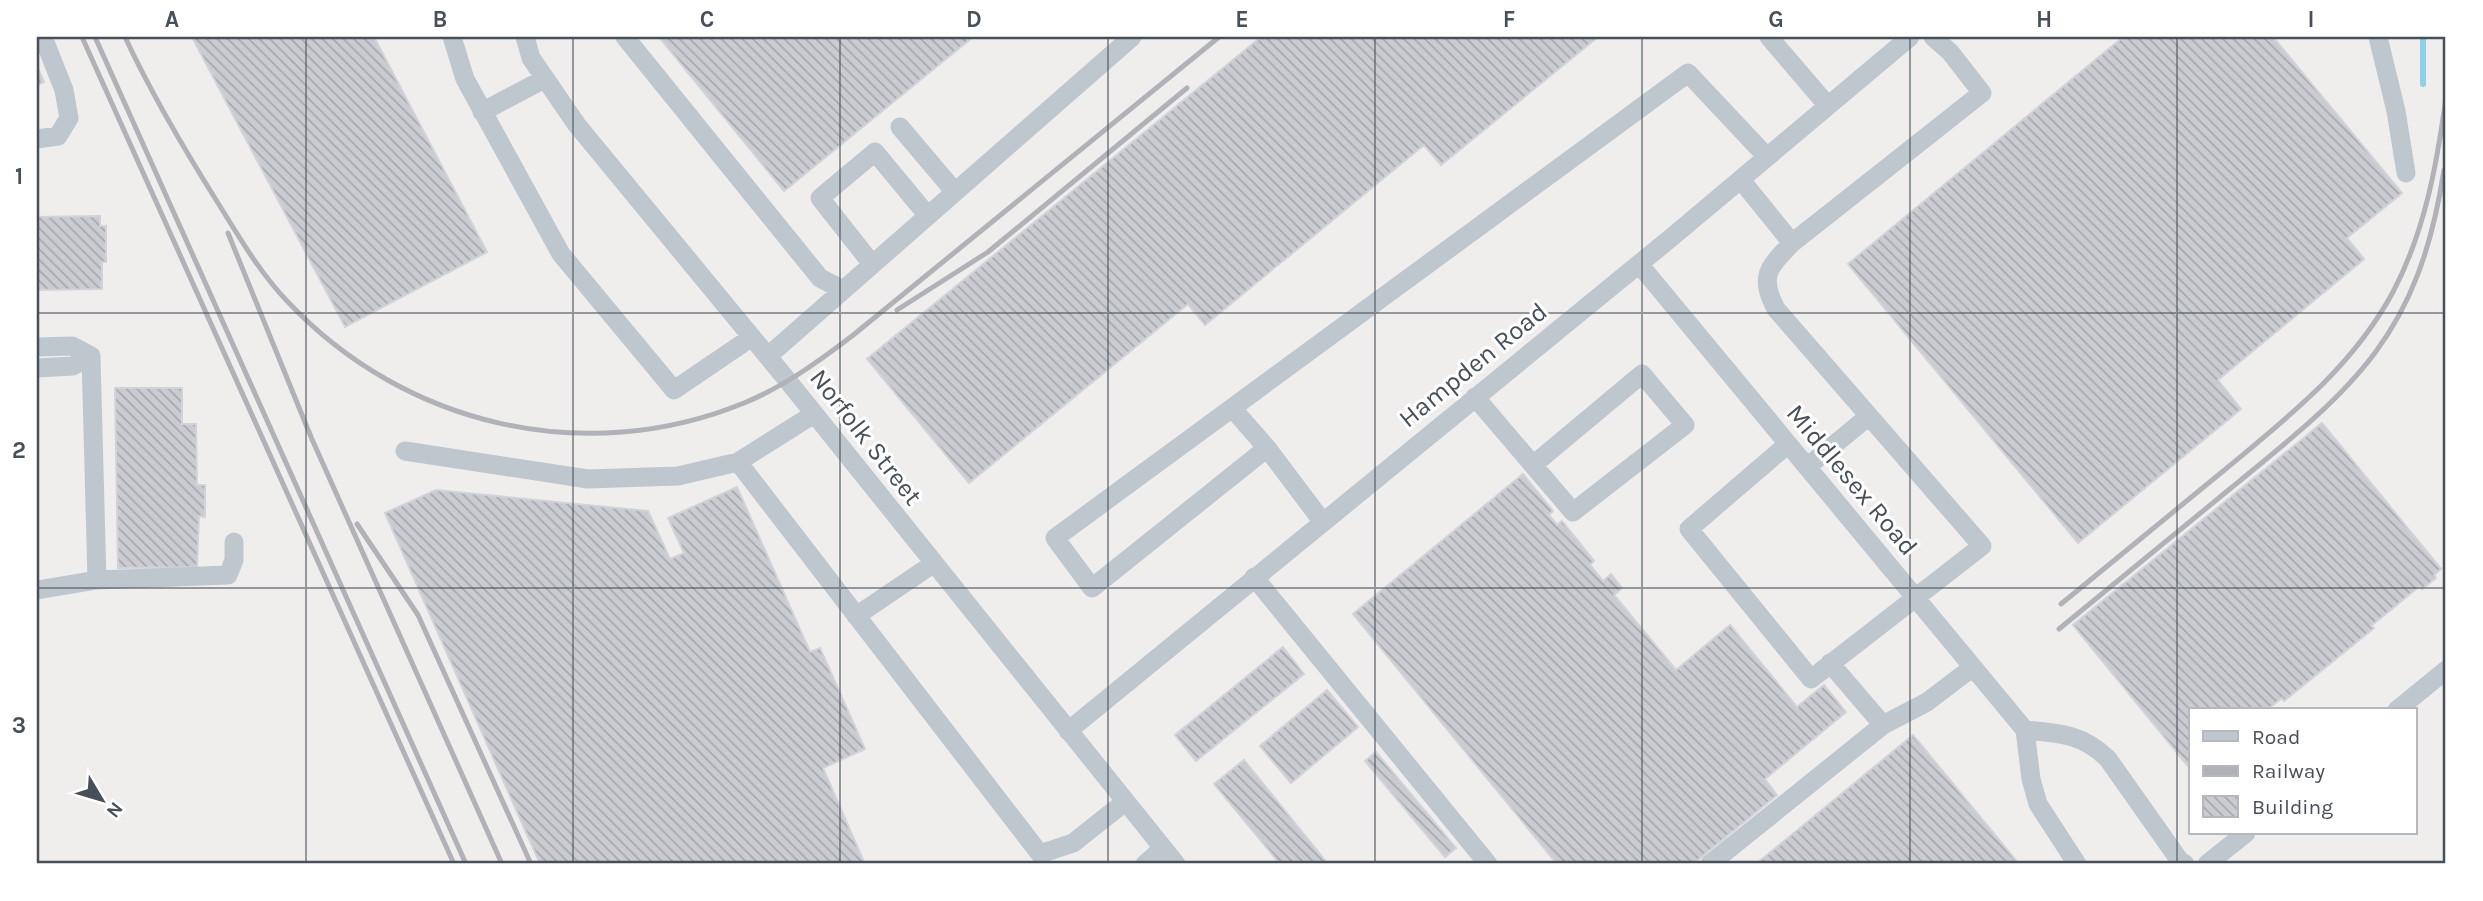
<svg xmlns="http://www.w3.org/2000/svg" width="2483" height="901" viewBox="0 0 2483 901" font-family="Karla,sans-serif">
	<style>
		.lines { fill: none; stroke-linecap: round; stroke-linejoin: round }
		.stream { stroke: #8ed0e5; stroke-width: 6 }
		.building { fill: url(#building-back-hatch); stroke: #d1d3d8; stroke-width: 2 }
		.minor { stroke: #bfc7ce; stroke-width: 19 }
		.rail { stroke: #b0b2b7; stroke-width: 5 }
		.grid { fill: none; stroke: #475059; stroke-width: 2; stroke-opacity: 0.55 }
		.labels { text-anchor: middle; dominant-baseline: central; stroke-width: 6; stroke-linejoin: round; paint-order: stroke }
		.street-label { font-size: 26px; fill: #475059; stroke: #fff }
		.neatline { fill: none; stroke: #475059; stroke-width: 2.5 }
		.grid-label { font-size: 23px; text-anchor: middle; font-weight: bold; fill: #475059 }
	</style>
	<defs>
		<pattern id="building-back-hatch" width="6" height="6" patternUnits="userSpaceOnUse" patternTransform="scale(1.75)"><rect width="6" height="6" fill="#caccd1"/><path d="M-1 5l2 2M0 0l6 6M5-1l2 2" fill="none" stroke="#a6a8ad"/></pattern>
	</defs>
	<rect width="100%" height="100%" fill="#f0eded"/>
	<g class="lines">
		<path class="stream" d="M2423,37V84"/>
	</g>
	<path class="building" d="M192,37H374L487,252L345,327Z
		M659,37H973L784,191Z
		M1261,37H1598L1441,165L1424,145L1205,325L1188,304L969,483L867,359Z
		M2123,37H2273L2402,193L2347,238L2364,259L2218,380L2241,409L2078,543L1848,264Z
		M37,66L44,82L37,85Z
		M100,216V226H106V262H102V289L37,290V217Z
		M115,388H182V424H196L197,485H205V517L199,516L197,567L118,568Z
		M2322,423L2441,569L2434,575L2436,578L2422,589L2420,586L2371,626L2374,628L2284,701L2282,698L2267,710H2191V770L2073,625Z
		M1523,474L1553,511L1549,515L1557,525L1562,521L1594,561L1590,565L1603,581L1611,574L1622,588L1614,595L1676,670L1730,625L1797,707L1824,685L1846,712L1765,779L1777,795L1693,864H1557L1353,614Z
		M737,487L810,652L820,648L865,749L823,768L864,862L858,864H540L385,513L436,490L648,511L670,559L684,553L668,518Z
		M1283,647L1304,674L1196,761L1175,735Z
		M1327,690L1358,727L1291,783L1260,746Z
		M1913,735L2019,864H1756Z
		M1376,752L1456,848L1445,857L1365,761Z
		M1244,760L1328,864H1280L1214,784Z"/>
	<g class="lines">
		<path class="minor" d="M452,37L465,79L561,254L674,390L752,337
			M525,37L531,58L577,125L788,381L1176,864
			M625,37L820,278L843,290
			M1769,37L1828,106
			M2378,37L2396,111L2406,173
			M482,112L544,79
			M900,127L955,192
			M37,139L58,136L69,118L64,90L43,37
			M1741,180L1792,243
			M872,264L820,198L875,152L928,216
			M1639,264L2025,730
			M37,347L72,346L91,356
			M91,356L97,580L228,575L234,560V542
			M768,356L1132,37
			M37,368L73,366L91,356
			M1475,397L1573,512L1685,425L1642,374L1533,465
			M1232,408L1267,448
			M814,414L738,462L1040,854L1073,843L1125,802
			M1788,444L1689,529L1811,679L1982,546L1776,309C1759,276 1768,268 1792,243L1982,93L1950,52L1933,37
			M405,451L588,479L678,476L738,462
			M1807,467L1869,416
			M1322,521L1267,448L1092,588L1055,538L1688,73L1767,157
			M1254,577L1488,864
			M37,590L97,580
			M856,616L933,564
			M1830,663L1883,725L1927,702L1973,667
			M2397,710L2446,670
			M2025,730C2059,733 2083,734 2108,759L2180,861L2185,864
			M2025,730L2031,779L2038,804L2077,864
			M1068,731L1672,237L1910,37
			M1145,864L1163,848
			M1710,864L1883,725
			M2207,864L2246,833"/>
		<path class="rail" d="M82,37L454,864
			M95,37L466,864
			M125,37C152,95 184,149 218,203C239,237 260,273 288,302C405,426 585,468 744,403C783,387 818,362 852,336L1219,37
			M228,233L311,437L502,864
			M897,310L988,252L1187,88
			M357,524L418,615L531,864
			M2061,604C2115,560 2168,516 2222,472C2287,418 2352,368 2393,292C2425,231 2437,164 2446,97
			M2059,629C2116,582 2173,535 2231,488C2355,387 2418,337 2444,170"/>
	</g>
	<path class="grid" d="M306,37V864M573,37V864M840,37V864M1108,37V864M1375,37V864M1642,37V864M1910,37V864M2177,37V864M37,313H2446M37,588H2446"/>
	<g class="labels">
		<g class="street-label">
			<text transform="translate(1473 365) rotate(-39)">Hampden Road</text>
			<text transform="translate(866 437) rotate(52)">Norfolk Street</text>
			<text transform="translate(1852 480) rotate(50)">Middlesex Road</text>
		</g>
	</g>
	<rect width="2483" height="901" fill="none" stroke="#ffffff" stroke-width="77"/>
	<rect x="2189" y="708" width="228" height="126" fill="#ffffff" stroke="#b5b9bd" stroke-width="2"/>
	<rect x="2203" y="731" width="35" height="10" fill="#bfc7ce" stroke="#b5b9bd" stroke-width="2"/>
	<text x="2252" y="744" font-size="21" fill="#475059">Road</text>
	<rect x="2203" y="766" width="35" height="10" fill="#b0b2b7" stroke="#b5b9bd" stroke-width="2"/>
	<text x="2252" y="778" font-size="21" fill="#475059">Railway</text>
	<rect x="2203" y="796" width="35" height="21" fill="url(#building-back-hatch)" stroke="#b5b9bd" stroke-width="2"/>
	<text x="2252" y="814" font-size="21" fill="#475059">Building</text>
	<g transform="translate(102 800) rotate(128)" stroke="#ffffff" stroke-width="5" paint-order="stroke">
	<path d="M0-5L12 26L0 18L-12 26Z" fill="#475059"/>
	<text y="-10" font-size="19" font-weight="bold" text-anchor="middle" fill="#475059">N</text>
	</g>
	<rect x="38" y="38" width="2406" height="824" class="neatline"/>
	<g class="grid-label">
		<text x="172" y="27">A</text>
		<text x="440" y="27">B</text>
		<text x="707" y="27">C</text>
		<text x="974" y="27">D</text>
		<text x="1242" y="27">E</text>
		<text x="1509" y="27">F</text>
		<text x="1776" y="27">G</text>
		<text x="2044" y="27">H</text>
		<text x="2311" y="27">I</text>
		<text x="19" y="184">1</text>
		<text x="19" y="458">2</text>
		<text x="19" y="733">3</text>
	</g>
</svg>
